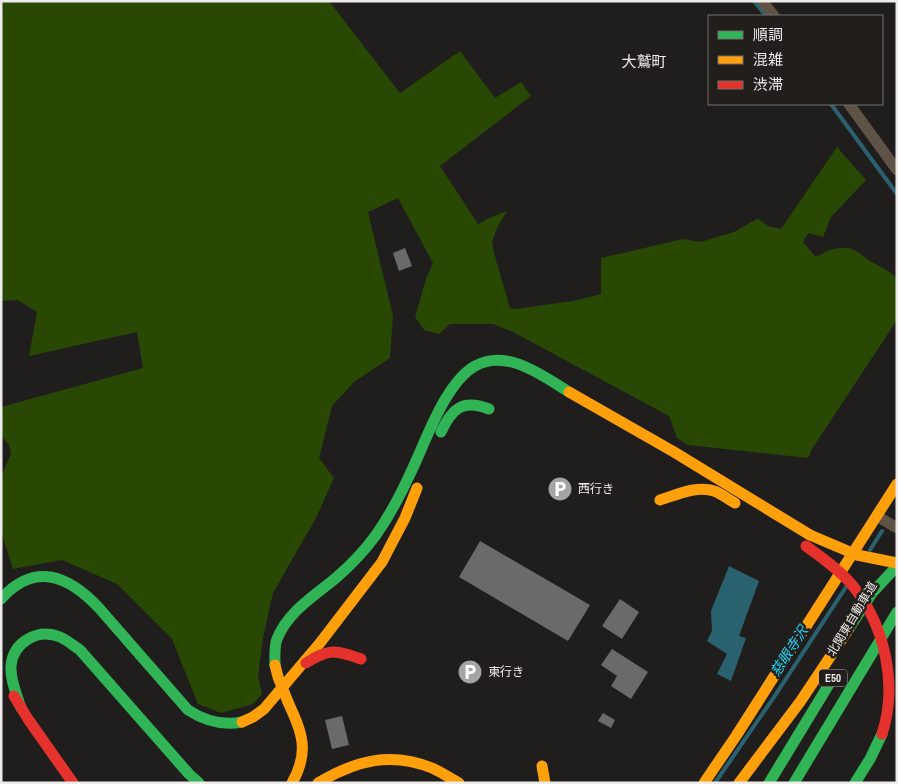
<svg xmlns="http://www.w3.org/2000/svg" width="898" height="784" viewBox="0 0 898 784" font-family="'Archivo Narrow','Noto Sans JP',sans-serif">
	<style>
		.forest { fill: #284804 }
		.water { fill: #2a616e }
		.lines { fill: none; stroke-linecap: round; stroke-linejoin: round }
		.stream { stroke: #2a616e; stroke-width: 4 }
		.building { fill: #6b6a69 }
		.street { stroke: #5f5247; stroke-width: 11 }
		.fast { stroke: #30b455; stroke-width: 11 }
		.slow { stroke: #ff9f0a; stroke-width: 11 }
		.jam { stroke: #e5322d; stroke-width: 11 }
		.slow-bridge { stroke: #ff9f0a; stroke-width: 11 }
		.jam-bridge { stroke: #e5322d; stroke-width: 11 }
		.labels { text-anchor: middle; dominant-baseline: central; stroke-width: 5; stroke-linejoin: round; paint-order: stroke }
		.shield { fill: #211e1c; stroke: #b0aead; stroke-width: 1 }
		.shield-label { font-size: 11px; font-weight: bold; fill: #eeeceb }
		.poi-label { font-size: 12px; fill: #eeeceb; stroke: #211e1c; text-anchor: start }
		.street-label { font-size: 12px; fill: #eeeceb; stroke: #211e1c }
		.water-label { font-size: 14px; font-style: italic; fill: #18d4f8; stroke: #211e1c }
		.quarter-label { font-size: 15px; fill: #eeeceb; stroke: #211e1c }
	</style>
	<rect width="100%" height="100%" fill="#201e1d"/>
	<path class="forest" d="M1,1H329L400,93L460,51L495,98L521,82L531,96L440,166L478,224L494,216L507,211L497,228L492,242L494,253L510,308L515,309L573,301L601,294V258L683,239L701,242L734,232L755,220L758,219L768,226L781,229L837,147L866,180L831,217L823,237L808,233L803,242L815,256L821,255C827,249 846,245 854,250C860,253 865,258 870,261C881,268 889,269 897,279V320L812,449L808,458L688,445L677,438L669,416L513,332L493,324H450L439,334L424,330L415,317L426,279L433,263L398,198L368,212L393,316L390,358L354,382L332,406L319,458L334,478L316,518L273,593L263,638L258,676L262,694L253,704L221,713L198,704L172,639L117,584L62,560L13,569L1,532V476L11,454L9,445L1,436V407L143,368L137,332L29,356L37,312L18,300L1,301Z"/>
	<path class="water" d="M729,566L759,581L739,636L746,638L731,681L717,674L727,654L707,641L712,631L711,611Z"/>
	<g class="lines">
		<path class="stream" d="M754,1L766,16
			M831,104L897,194
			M870,550L882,531
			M715,783L776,694L846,587"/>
	</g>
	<path class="building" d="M405,248L412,266L399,271L393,253Z
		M480,541L590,605L568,641L459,577Z
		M620,599L639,612L622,639L602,626Z
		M612,649L648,672L631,699L611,686L617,676L601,665Z
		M603,713L615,720L611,728L598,721Z
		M342,716L349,745L332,749L325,720Z"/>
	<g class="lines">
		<path class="street" d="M762,1L774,16
			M849,104L897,170
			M877,516L897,528"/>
		<path class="fast" d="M441,432C452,408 463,399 489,409
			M1,599C35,561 69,576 99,608L188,710C205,721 222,726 242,722
			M848,630L872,593L897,566
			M275,665C275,656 274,647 277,639C288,611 316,595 337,577C352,564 365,550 376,535C390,515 401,494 411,472C426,441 445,383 475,366C507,348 543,376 569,392
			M21,708C17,695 10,680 11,666C13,642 38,628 60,637C67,640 74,646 80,650L189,774L199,783
			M769,783L834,676
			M794,783L897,612
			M855,783L870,759L882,734"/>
		<path class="slow" d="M569,392L674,452L810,535
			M660,500C676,495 697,485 714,491C722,494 728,499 735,503
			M288,702C302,733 310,751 292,783
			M242,722L253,717L264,709L320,643L382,562L405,518L417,488
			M542,766L545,783
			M318,783C355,761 390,751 432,768C441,772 450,778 459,783
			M704,783L736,736L897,484
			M739,783L800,702L848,630"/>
		<path class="jam" d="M306,663C329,648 336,650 361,659
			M14,696L28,719L73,783"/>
		<path class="slow-bridge" d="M810,535L857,555L897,563
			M275,665L278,677L288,702"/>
		<path class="jam-bridge" d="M806,546C822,558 840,570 853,586C885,626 898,685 882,734"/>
	</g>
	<defs>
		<symbol id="parking-disc" viewBox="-11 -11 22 22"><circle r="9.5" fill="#a6a4a3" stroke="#211e1c"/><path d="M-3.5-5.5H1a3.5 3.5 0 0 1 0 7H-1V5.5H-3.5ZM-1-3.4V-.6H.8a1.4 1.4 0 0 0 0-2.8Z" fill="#fff"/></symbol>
	</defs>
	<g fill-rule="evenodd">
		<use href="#parking-disc" x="546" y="475" width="28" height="28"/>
		<use href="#parking-disc" x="456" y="658" width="28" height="28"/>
	</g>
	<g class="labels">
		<rect class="shield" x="819" y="669.5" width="28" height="17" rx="4"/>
		<g class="shield-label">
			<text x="833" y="678">E50</text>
		</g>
		<g class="poi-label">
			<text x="578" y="489">西行き</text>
			<text x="488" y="672">東行き</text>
		</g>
		<g class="street-label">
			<text transform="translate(852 619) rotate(-59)">北関東自動車道</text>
		</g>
		<g class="water-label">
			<text transform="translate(789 651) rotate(-57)">慈眼寺沢</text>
		</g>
		<g class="quarter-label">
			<text x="644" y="61">大鷲町</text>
		</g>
	</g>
	<rect width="898" height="784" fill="none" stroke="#eeeceb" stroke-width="5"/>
	<rect x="708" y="15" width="175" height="90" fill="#211e1c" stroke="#73706f"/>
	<rect x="718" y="31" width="25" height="8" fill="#30b455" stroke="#73706f"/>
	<text x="753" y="40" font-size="15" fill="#eeeceb">順調</text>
	<rect x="718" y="56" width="25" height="8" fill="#ff9f0a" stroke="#73706f"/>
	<text x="753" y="65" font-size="15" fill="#eeeceb">混雑</text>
	<rect x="718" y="81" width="25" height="8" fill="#e5322d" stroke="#73706f"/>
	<text x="753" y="90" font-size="15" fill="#eeeceb">渋滞</text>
</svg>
